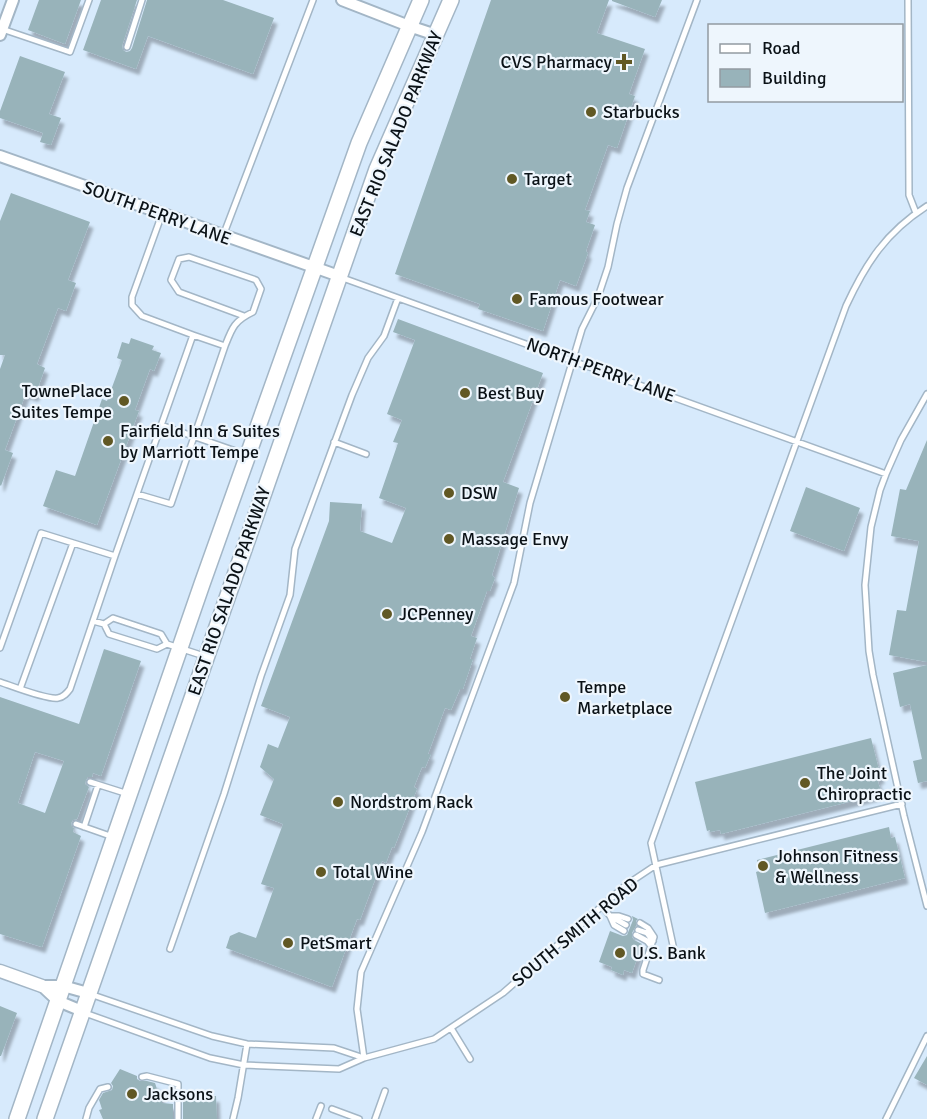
<svg xmlns="http://www.w3.org/2000/svg" width="927" height="1119" viewBox="0 0 927 1119" font-family="Signika,sans-serif">
	<style>
		.building { fill: #98b3ba; fill-rule: evenodd; filter: url(#shadow) }
		.lines { fill: none; stroke-linecap: round; stroke-linejoin: round }
		.service-casing { stroke: #a3b6c6; stroke-width: 8 }
		.minor-casing { stroke: #a3b6c6; stroke-width: 14 }
		.tertiary-casing { stroke: #a3b6c6; stroke-width: 15 }
		.secondary-casing { stroke: #a3b6c6; stroke-width: 18 }
		.service { stroke: #fff; stroke-width: 5 }
		.minor { stroke: #fff; stroke-width: 10 }
		.tertiary { stroke: #fff; stroke-width: 12 }
		.secondary { stroke: #fff; stroke-width: 15 }
		.poi-dot { fill: #615824; stroke: #eef6fd; stroke-width: 2 }
		.labels { text-anchor: middle; dominant-baseline: central; stroke-width: 4.5; stroke-linejoin: round; paint-order: stroke }
		.poi-label { font-size: 18px; fill: #0b1217; stroke: #eef6fd; text-anchor: start }
		.street-label { font-size: 18px; fill: #0b1217; stroke: #eef6fd }
	</style>
	<defs>
		<filter id="shadow"><feDropShadow dx="3.5" dy="6" stdDeviation="1.5" flood-color="#0004"/></filter>
	</defs>
	<rect width="100%" height="100%" fill="#d7eafc"/>
	<path class="building" d="M39,0H81L65,44L28,30Z
		M101,0H137L122,46L123,50L126,52L130,51L132,48L147,0H223L274,18L253,74L148,36L136,69L83,50Z
		M491,0H609L597,33L645,49L629,94L635,96L617,148L608,145L585,210L590,211L586,222L595,225L586,251L588,253L576,286L560,280L543,331L478,309L480,304L395,274Z
		M612,0H662L655,17L612,1Z
		M20,56L65,72L49,114L61,118L51,145L40,142L43,133L0,118V111Z
		M11,193L90,222L68,280L76,283L66,311L58,308L37,364L45,368L35,396L26,393L5,450L13,453L1,486L0,485V369L5,355H0V221Z
		M398,319L543,373L503,482L519,488L492,575L495,578L490,591H487L471,636L477,638L470,659H473L463,689H460L451,710L445,708L428,754H431L425,768L422,767L414,787L417,789L394,848L392,847L386,863L382,861L360,920L357,919L332,987L226,948L230,936L239,932L256,938L274,888L261,884L283,824L260,815L274,779L260,767L268,744L278,748L290,717L261,706L329,521L330,502L362,504L360,531L392,543L406,508L379,498L398,443L393,442L402,420L387,414L415,340L393,332Z
		M131,338L154,346L152,350L161,353L154,371L150,369L135,410L139,411L97,525L43,506L56,470L75,476L102,399L107,401L122,360L117,358L122,342L129,344Z
		M927,440V662L889,655L897,610L906,611L919,541L891,536L900,489L906,490Z
		M806,487L860,508L844,551L790,531Z
		M104,649L141,661L101,776L93,773L92,777H88L86,780L85,784L89,787L77,819L73,820L71,823L72,827L74,828L73,832L81,836L42,947L0,934V697L79,724ZM35,752L64,761L45,813L18,803Z
		M927,665V781L918,783L913,761L922,759L910,704L900,707L893,673Z
		M871,738L881,778L877,779L881,791L876,792V795L721,834L720,830L710,832V830L707,831L695,782Z
		M889,827L891,838L895,837L905,878L765,913L756,872L759,871L757,860Z
		M632,916L638,919L636,921V926L632,933V937L634,940L642,944L632,973L624,970L623,975L611,970L612,967L599,962L610,931L623,936L627,935L633,920Z
		M0,1006L17,1013L1,1056H0Z
		M927,1056V1085L914,1078Z
		M120,1069L137,1076V1079L140,1081H147L155,1083L158,1092L161,1091L162,1103L173,1104V1119H103L99,1110L102,1109L99,1100L103,1093L112,1090L113,1086L111,1083Z
		M216,1096L217,1119H183V1098Z"/>
	<g class="lines">
		<defs>
			<path id="service" d="M908,0L909,195L916,213
				M2,29L70,52L89,0
				M127,47L142,0
				M223,236L313,0
				M340,277L886,474
				M225,346C232,328 234,321 253,312L261,289L256,280L189,257L179,259L171,280L179,292L244,316
				M927,394L901,440L886,474L880,490L871,527L865,585L869,651L873,675L904,816L927,906
				M161,425L247,455
				M334,442L366,454
				M137,494L171,504L225,346L193,335
				M93,621L115,556
				M167,644L157,649L109,634L104,624L113,618L161,634L167,644L204,656
				M0,648L41,533L115,556L193,335L142,316L132,305V297L162,214
				M0,682C12,686 47,700 58,698C64,697 67,693 70,689L93,621L104,624
				M20,689L73,543
				M90,782L128,794
				M76,824L113,837
				M84,827L98,785
				M602,906L610,916L626,925
				M640,923L648,928L654,937L643,970V974L659,980
				M638,930L647,933L653,941
				M624,931L614,925L610,916H619L628,919
				M636,935L647,941L651,946
				M170,949L224,794L261,676L290,595L295,549L352,395L368,358L384,336L398,298
				M674,950L651,843L846,306C866,263 886,232 927,206
				M90,994L212,1036L247,1044L334,1048L364,1058
				M85,1013L210,1058L244,1065L339,1069L364,1058L434,1039L503,993L626,885L656,865L902,804
				M451,1028L470,1059
				M364,1058L357,1009L361,972L422,832L514,583L530,503L582,329L598,297L608,267L617,224L627,188L697,0
				M142,1077L147,1076L178,1084V1119
				M332,1109L359,1119
				M86,1119L89,1108L100,1089L108,1087
				M233,1119L238,1098L247,1044
				M316,1119L321,1106
				M375,1119L385,1091
				M886,1119L927,1036"/>
			<path id="minor" d="M342,0L409,26L436,35
				M0,35L13,0
				M0,156L339,276
				M42,986L58,1001L82,1011
				M42,986H63L88,993"/>
			<path id="tertiary" d="M0,971L42,986"/>
			<path id="secondary" d="M17,1119L202,584L359,143L421,0
				M45,1119L377,169L451,0"/>
		</defs>
		<use href="#service" class="service-casing"/>
		<use href="#minor" class="minor-casing"/>
		<use href="#tertiary" class="tertiary-casing"/>
		<use href="#secondary" class="secondary-casing"/>
		<use href="#service" class="service"/>
		<use href="#minor" class="minor"/>
		<use href="#tertiary" class="tertiary"/>
		<use href="#secondary" class="secondary"/>
	</g>
	<g class="poi-dot">
		<path d="M621 53h6v6h6v6h-6v6h-6v-6h-6v-6h6z"/>
		<circle cx="591" cy="112" r="6"/>
		<circle cx="512" cy="179" r="6"/>
		<circle cx="517" cy="299" r="6"/>
		<circle cx="465" cy="393" r="6"/>
		<circle cx="124" cy="401" r="6"/>
		<circle cx="108" cy="441" r="6"/>
		<circle cx="449" cy="493" r="6"/>
		<circle cx="449" cy="539" r="6"/>
		<circle cx="387" cy="614" r="6"/>
		<circle cx="565" cy="697" r="6"/>
		<circle cx="805" cy="783" r="6"/>
		<circle cx="338" cy="802" r="6"/>
		<circle cx="763" cy="866" r="6"/>
		<circle cx="321" cy="872" r="6"/>
		<circle cx="288" cy="943" r="6"/>
		<circle cx="620" cy="953" r="6"/>
		<circle cx="132" cy="1094" r="6"/>
	</g>
	<g class="labels">
		<g class="poi-label">
			<text x="612" y="62" text-anchor="end">CVS Pharmacy</text>
			<text x="603" y="112">Starbucks</text>
			<text x="524" y="179">Target</text>
			<text x="529" y="299">Famous Footwear</text>
			<text x="112" y="391" text-anchor="end">TownePlace<tspan x="112" dy="21">Suites Tempe</tspan></text>
			<text x="477" y="393">Best Buy</text>
			<text x="120" y="431">Fairfield Inn &amp; Suites<tspan x="120" dy="21">by Marriott Tempe</tspan></text>
			<text x="461" y="493">DSW</text>
			<text x="461" y="539">Massage Envy</text>
			<text x="399" y="614">JCPenney</text>
			<text x="577" y="687">Tempe<tspan x="577" dy="21">Marketplace</tspan></text>
			<text x="817" y="773">The Joint<tspan x="817" dy="21">Chiropractic</tspan></text>
			<text x="350" y="802">Nordstrom Rack</text>
			<text x="775" y="856">Johnson Fitness<tspan x="775" dy="21">&amp; Wellness</tspan></text>
			<text x="333" y="872">Total Wine</text>
			<text x="300" y="943">PetSmart</text>
			<text x="632" y="953">U.S. Bank</text>
			<text x="144" y="1094">Jacksons</text>
		</g>
		<g class="street-label">
			<text transform="translate(396 134) rotate(-68)">EAST RIO SALADO PARKWAY</text>
			<text transform="translate(157 213) rotate(20)">SOUTH PERRY LANE</text>
			<text transform="translate(601 370) rotate(20)">NORTH PERRY LANE</text>
			<text transform="translate(229 591) rotate(-71)">EAST RIO SALADO PARKWAY</text>
			<text transform="translate(575 932) rotate(-40)">SOUTH SMITH ROAD</text>
		</g>
	</g>
	<rect x="708" y="24" width="195" height="78" fill="#eef6fd" stroke="#939ba1" stroke-width="1.5"/>
	<rect x="720" y="44" width="30" height="9" fill="#ffffff" stroke="#939ba1" stroke-width="1.5"/>
	<text x="762" y="54" font-size="18" fill="#0b1217">Road</text>
	<rect x="720" y="69" width="30" height="18" fill="#98b3ba" stroke="#939ba1" stroke-width="1.5"/>
	<text x="762" y="84" font-size="18" fill="#0b1217">Building</text>
</svg>
